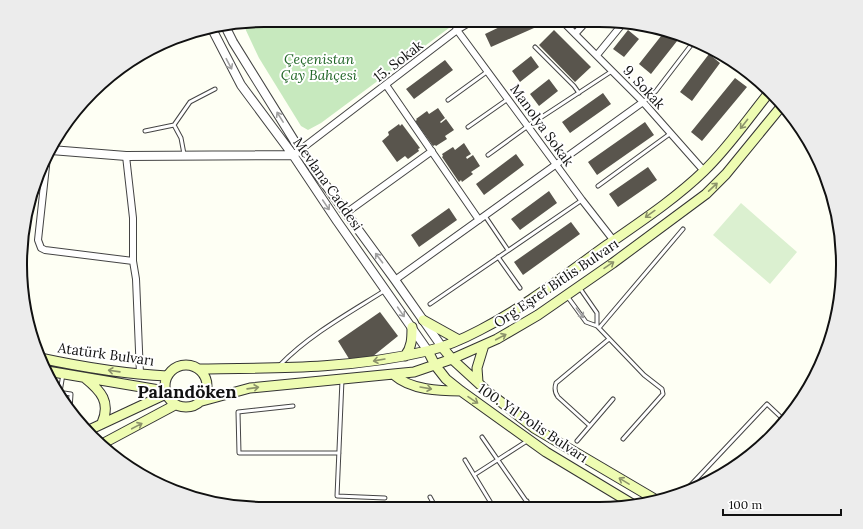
<svg xmlns="http://www.w3.org/2000/svg" width="863" height="529" viewBox="0 0 863 529" font-family="Lora,serif">
	<style>
		.green { fill: #c7e9be }
		.pitch { fill: #dbf0d0 }
		.building { fill: #59554d }
		.lines { fill: none; stroke-linecap: round; stroke-linejoin: round }
		.service-casing { stroke: #444; stroke-width: 5 }
		.minor-casing { stroke: #444; stroke-width: 8 }
		.tertiary-casing { stroke: #444; stroke-width: 10 }
		.secondary-casing { stroke: #333; stroke-width: 11 }
		.service { stroke: #fff; stroke-width: 3 }
		.minor { stroke: #fff; stroke-width: 6 }
		.tertiary { stroke: #fff; stroke-width: 8 }
		.secondary { stroke: #eefcb2; stroke-width: 9 }
		.oneway { stroke: #a0a0a0 }
		.oneway2 { stroke: #8b926a }
		.labels { text-anchor: middle; dominant-baseline: central; stroke-width: 4; stroke-linejoin: round; paint-order: stroke }
		.park-label { font-size: 14px; font-style: italic; fill: #226728; stroke: #fff }
		.street-label { font-size: 14px; fill: #111; stroke: #fff }
		.district-label { font-size: 18px; font-weight: bold; fill: #111; stroke: #fff }
		.rim { fill: none; stroke: #111; stroke-width: 2 }
	</style>
	<rect width="100%" height="100%" fill="#fefff4"/>
	<path class="green" d="M265,20L446,21L449,28L321,123L308,130L301,126L259,58L243,24Z"/>
	<path class="pitch" d="M741,203L797,252L770,284L713,235Z"/>
	<path class="building" d="M512,21L531,22L534,28L491,47L485,34Z
		M554,30L591,67L575,82L539,45Z
		M628,30L639,39L624,57L613,49Z
		M665,31L681,36L651,74L639,64Z
		M709,54L720,63L692,101L680,92Z
		M531,56L539,67L520,82L512,71Z
		M445,60L453,70L414,99L406,89Z
		M735,78L747,87L702,141L691,132Z
		M549,79L558,91L539,106L530,94Z
		M603,93L611,104L570,133L562,122Z
		M438,108L445,118L440,122L441,123L446,119L454,130L445,136L447,139L436,146L435,145L433,146L415,121L417,120L416,119L427,111L429,114Z
		M645,122L654,135L597,175L588,162Z
		M399,124L400,126L402,124L420,148L418,149L419,151L408,159L405,156L397,162L382,141L389,135L388,132Z
		M464,143L471,154L466,157L467,159L473,155L480,166L471,172L473,174L462,182L461,180L459,182L442,157L443,156L442,154L453,147L455,150Z
		M516,154L524,165L484,195L476,184Z
		M648,167L657,180L618,207L609,194Z
		M549,191L557,203L520,230L511,219Z
		M449,208L457,220L419,247L411,235Z
		M571,222L580,234L523,275L514,262Z
		M380,312L398,336L372,357L351,362L338,341Z"/>
	<g class="lines">
		<defs>
			<path id="service" d="M535,47L574,86L579,93
				M448,100L488,71
				M643,102L656,91L695,40
				M174,125L181,138L184,154
				M468,127L508,99
				M145,131L174,125L190,102L215,89
				M488,155L528,126L612,71
				M598,186L671,133
				M485,216L508,250
				M498,257L520,288
				M579,287L597,313V326
				M567,296L586,322L597,326L644,375L662,389L663,394L623,439
				M430,304L582,200
				M599,328L683,229
				M280,365C309,335 349,313 384,291
				M342,380L337,496L385,498
				M57,392L71,394L70,409
				M60,392L63,374
				M293,406L238,412L239,453H339
				M590,426L558,397C555,393 554,389 556,383L609,339
				M482,437L531,508
				M577,441L613,399
				M465,460L494,508
				M474,475L527,441
				M685,491L767,404L784,420
				M430,497L436,508
				M517,508L527,501
				M575,508L576,507"/>
			<path id="minor" d="M454,21L457,30L582,200L614,241
				M563,22L643,102L704,171
				M575,34L586,22
				M597,55L624,22
				M386,85L479,220
				M300,150L457,30L472,21
				M126,156L133,218V261L136,279L140,374
				M47,157L38,240L41,248L45,250L133,261
				M346,213L432,151
				M395,280L643,102"/>
			<path id="tertiary" d="M225,26L233,42L300,150L395,280L442,347
				M212,29L241,85L293,155L337,221L428,351
				M51,150L126,156L293,155L295,154"/>
			<path id="secondary" d="M423,320L459,340
				M442,347L452,359L487,391L534,428L658,501
				M428,351L435,365L446,379L461,391L546,452L634,505
				M405,356C412,347 412,338 412,327
				M40,358C82,367 125,374 167,376
				M165 386a21 21 0 1 1 42 0a21 21 0 1 1-42 0Z
				M199,369C276,368 352,369 427,351C445,347 463,339 480,330C525,307 565,275 607,245C640,222 675,199 704,171C728,148 747,120 768,94
				M47,371L165,391
				M394,375C411,390 439,391 461,391
				M85,378C101,391 111,402 102,423
				M478,382L477,368L484,345
				M202,401L250,388L414,372L452,359L497,339L538,315L613,263L706,194L726,174L780,108
				M89,430L166,394
				M102,444L175,405"/>
		</defs>
		<use href="#service" class="service-casing"/>
		<use href="#minor" class="minor-casing"/>
		<use href="#tertiary" class="tertiary-casing"/>
		<use href="#secondary" class="secondary-casing"/>
		<use href="#service" class="service"/>
		<use href="#minor" class="minor"/>
		<use href="#tertiary" class="tertiary"/>
		<use href="#secondary" class="secondary"/>
	</g>
	<defs><path id="oneway-shaft" d="M-6 0H5M1.5-3L5.5 0L1.5 3" fill="none" stroke-width="1.6" stroke-linecap="round" stroke-linejoin="round"/></defs>
	<g class="oneway">
		<use href="#oneway-shaft" transform="translate(229 64) rotate(62)"/>
		<use href="#oneway-shaft" transform="translate(280 117) rotate(-122)"/>
		<use href="#oneway-shaft" transform="translate(326 205) rotate(56)"/>
		<use href="#oneway-shaft" transform="translate(379 258) rotate(-127)"/>
		<use href="#oneway-shaft" transform="translate(401 312) rotate(55)"/>
		<use href="#oneway-shaft" transform="translate(580 313) rotate(53)"/>
	</g>
	<g class="oneway2">
		<use href="#oneway-shaft" transform="translate(744 124) rotate(128)"/>
		<use href="#oneway-shaft" transform="translate(713 187) rotate(-43)"/>
		<use href="#oneway-shaft" transform="translate(650 214) rotate(144)"/>
		<use href="#oneway-shaft" transform="translate(609 265) rotate(-34)"/>
		<use href="#oneway-shaft" transform="translate(501 337) rotate(-28)"/>
		<use href="#oneway-shaft" transform="translate(379 360) rotate(170)"/>
		<use href="#oneway-shaft" transform="translate(114 371) rotate(-172)"/>
		<use href="#oneway-shaft" transform="translate(253 388) rotate(-8)"/>
		<use href="#oneway-shaft" transform="translate(426 388) rotate(10)"/>
		<use href="#oneway-shaft" transform="translate(473 400) rotate(34)"/>
		<use href="#oneway-shaft" transform="translate(137 426) rotate(-28)"/>
		<use href="#oneway-shaft" transform="translate(624 481) rotate(-149)"/>
	</g>
	<g class="labels">
		<g class="park-label">
			<text x="319" y="59">Çeçenistan<tspan x="319" dy="16">Çay Bahçesi</tspan></text>
		</g>
		<g class="street-label">
			<text transform="translate(398 61) rotate(-38)">15. Sokak</text>
			<text transform="translate(644 87) rotate(47)">9. Sokak</text>
			<text transform="translate(542 125) rotate(54)">Manolya Sokak</text>
			<text transform="translate(328 184) rotate(55)">Mevlana Caddesi</text>
			<text transform="translate(556 283) rotate(-34)">Org Eşref Bitlis Bulvarı</text>
			<text transform="translate(106 354) rotate(8)">Atatürk Bulvarı</text>
			<text transform="translate(533 423) rotate(34)">100. Yıl Polis Bulvarı</text>
		</g>
		<g class="district-label">
			<text x="187" y="391">Palandöken</text>
		</g>
	</g>
	<path d="M0 0H863V529H0ZM264 27H599A237 237 0 0 1 836 264V265A237 237 0 0 1 599 502H264A237 237 0 0 1 27 265V264A237 237 0 0 1 264 27Z" fill="#ececec" fill-rule="evenodd"/>
	<path class="rim" d="M264 27H599A237 237 0 0 1 836 264V265A237 237 0 0 1 599 502H264A237 237 0 0 1 27 265V264A237 237 0 0 1 264 27Z"/>
	<path d="M723 509v6h118v-6" fill="none" stroke="#111111" stroke-width="2"/>
	<text x="729" y="509" font-size="12" fill="#111111" stroke="#ffffff" stroke-width="3" paint-order="stroke">100 m</text>
</svg>
